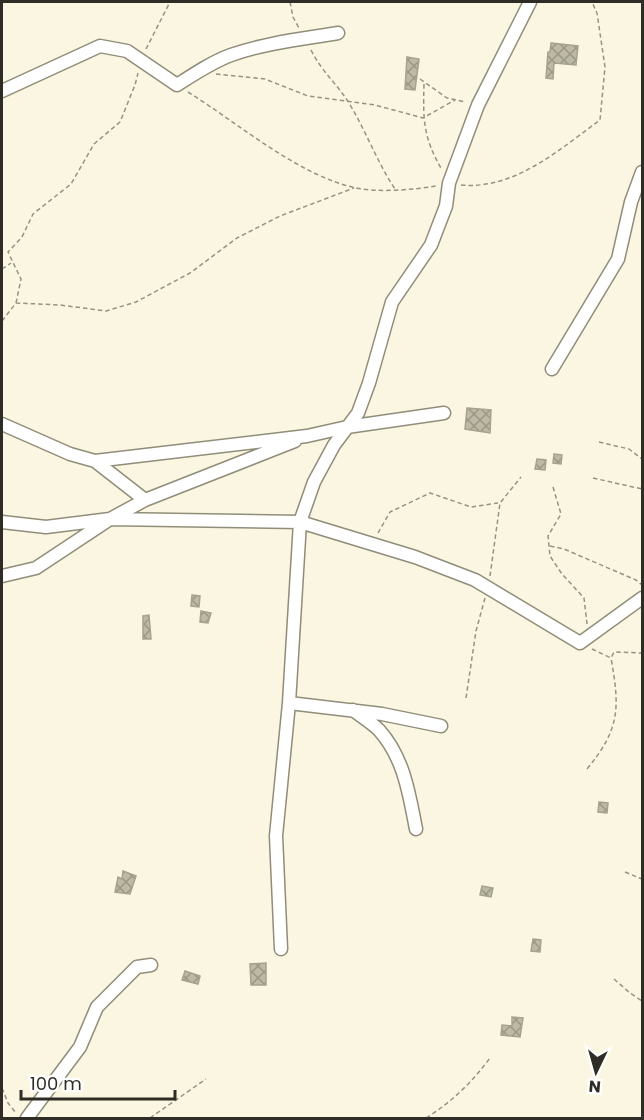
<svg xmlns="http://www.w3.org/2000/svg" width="644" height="1120" viewBox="0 0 644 1120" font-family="Poppins,sans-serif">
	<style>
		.building { fill: url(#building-cross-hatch); stroke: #a5a28e; stroke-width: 1.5 }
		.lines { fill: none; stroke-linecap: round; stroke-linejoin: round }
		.street-casing { stroke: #908d79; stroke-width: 15 }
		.path { stroke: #969384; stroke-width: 1.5; stroke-dasharray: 4.5 3; stroke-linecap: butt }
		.street { stroke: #fff; stroke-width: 12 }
	</style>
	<defs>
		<pattern id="building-cross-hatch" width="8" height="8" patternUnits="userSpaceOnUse" patternTransform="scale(1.5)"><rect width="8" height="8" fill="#bdb9a5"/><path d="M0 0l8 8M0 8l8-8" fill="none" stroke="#9a9786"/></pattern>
	</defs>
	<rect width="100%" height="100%" fill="#faf6e1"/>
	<path class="building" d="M551,43L578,46L576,65L554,63L553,79L546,78L548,52H550Z
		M407,57L419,59L415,90L405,89Z
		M467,408L491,410L490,433L465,429Z
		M554,454L562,455L561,464L553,463Z
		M537,459L546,460L545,470L535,469Z
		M192,595L200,596L199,607L191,606Z
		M201,611L211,613L208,623L200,622Z
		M149,615L151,639H143V616Z
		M599,802L608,803L607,813L598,812Z
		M123,871L136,876L130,894L115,892L118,877L122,879Z
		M482,886L493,888L491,897L480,895Z
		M533,939L541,940L540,952L531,951Z
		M266,963V985H251L250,964Z
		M185,971L200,976L198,984L182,980Z
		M512,1017L523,1018L520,1037L501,1035L502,1025L512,1026Z"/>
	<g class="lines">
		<defs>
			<path id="street" d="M2,91L100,46L127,51L177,85C194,74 212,62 231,55C265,43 302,39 338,33
				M552,369L618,259L631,202L642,172
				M2,424L70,454L95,461L145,500
				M95,461L307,436L347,427L444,413
				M2,522L46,527L110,519L300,522L415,557L475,580L580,643L642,598
				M2,576L36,568L110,519L145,500L295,441
				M289,703L382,714L441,726
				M353,710C362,717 372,723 379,730C404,758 409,793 416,829
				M281,949L276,836L289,703L300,522L314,482L334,445L358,413L369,383L392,302L431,245L446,206L449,183L478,105L530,2
				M27,1118L80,1047L97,1007L137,967L151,965"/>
		</defs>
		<use href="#street" class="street-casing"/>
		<path class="path" d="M290,2L293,17L299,28
			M146,49L170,2
			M311,50C322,72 337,84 349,103C366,131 377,162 395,189
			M216,74L265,79L308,96L375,105L423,118L455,100
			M420,79L447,98L466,102
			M424,84C423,120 423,137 442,170
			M188,92C238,123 295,173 352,187C375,193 412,190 436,186
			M461,185C514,190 559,150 600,120L605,67L597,13L592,2
			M2,269L11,263
			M16,303L21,279L8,252L22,237L33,214L71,184L94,144L120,122L135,85L138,73
			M2,321L16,303L60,305L106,311L136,302L190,273L237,238L280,216L354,188
			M599,442L629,449L642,459
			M593,478L642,489
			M553,487L561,514L548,536L550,556L562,574L584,598L587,624
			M378,533L390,512L430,493L471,507L498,503
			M550,546L564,549L636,580L642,585
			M490,576L500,503L521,477
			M592,649L611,658L614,652L642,653
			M466,698L476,631L485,598
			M587,769C620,729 620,708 611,658
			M625,872L642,879
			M614,979L630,993L642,1001
			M2,1088L8,1103L16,1113
			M150,1118L206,1079
			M426,1118C452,1102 472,1082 490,1058"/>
		<use href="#street" class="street"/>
	</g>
	<rect width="644" height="1120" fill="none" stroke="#2e2c24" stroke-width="6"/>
	<g transform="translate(596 1072) rotate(185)" stroke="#ffffff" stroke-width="4.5" paint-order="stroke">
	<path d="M0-4.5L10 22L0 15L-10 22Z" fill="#2e2c24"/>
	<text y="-9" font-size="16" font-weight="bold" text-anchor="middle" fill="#2e2c24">N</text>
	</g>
	<path d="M21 1090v9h154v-9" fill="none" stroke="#2e2c24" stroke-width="3"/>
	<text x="30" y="1090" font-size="18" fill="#2e2c24" stroke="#ffffff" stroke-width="4.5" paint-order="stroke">100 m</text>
</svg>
